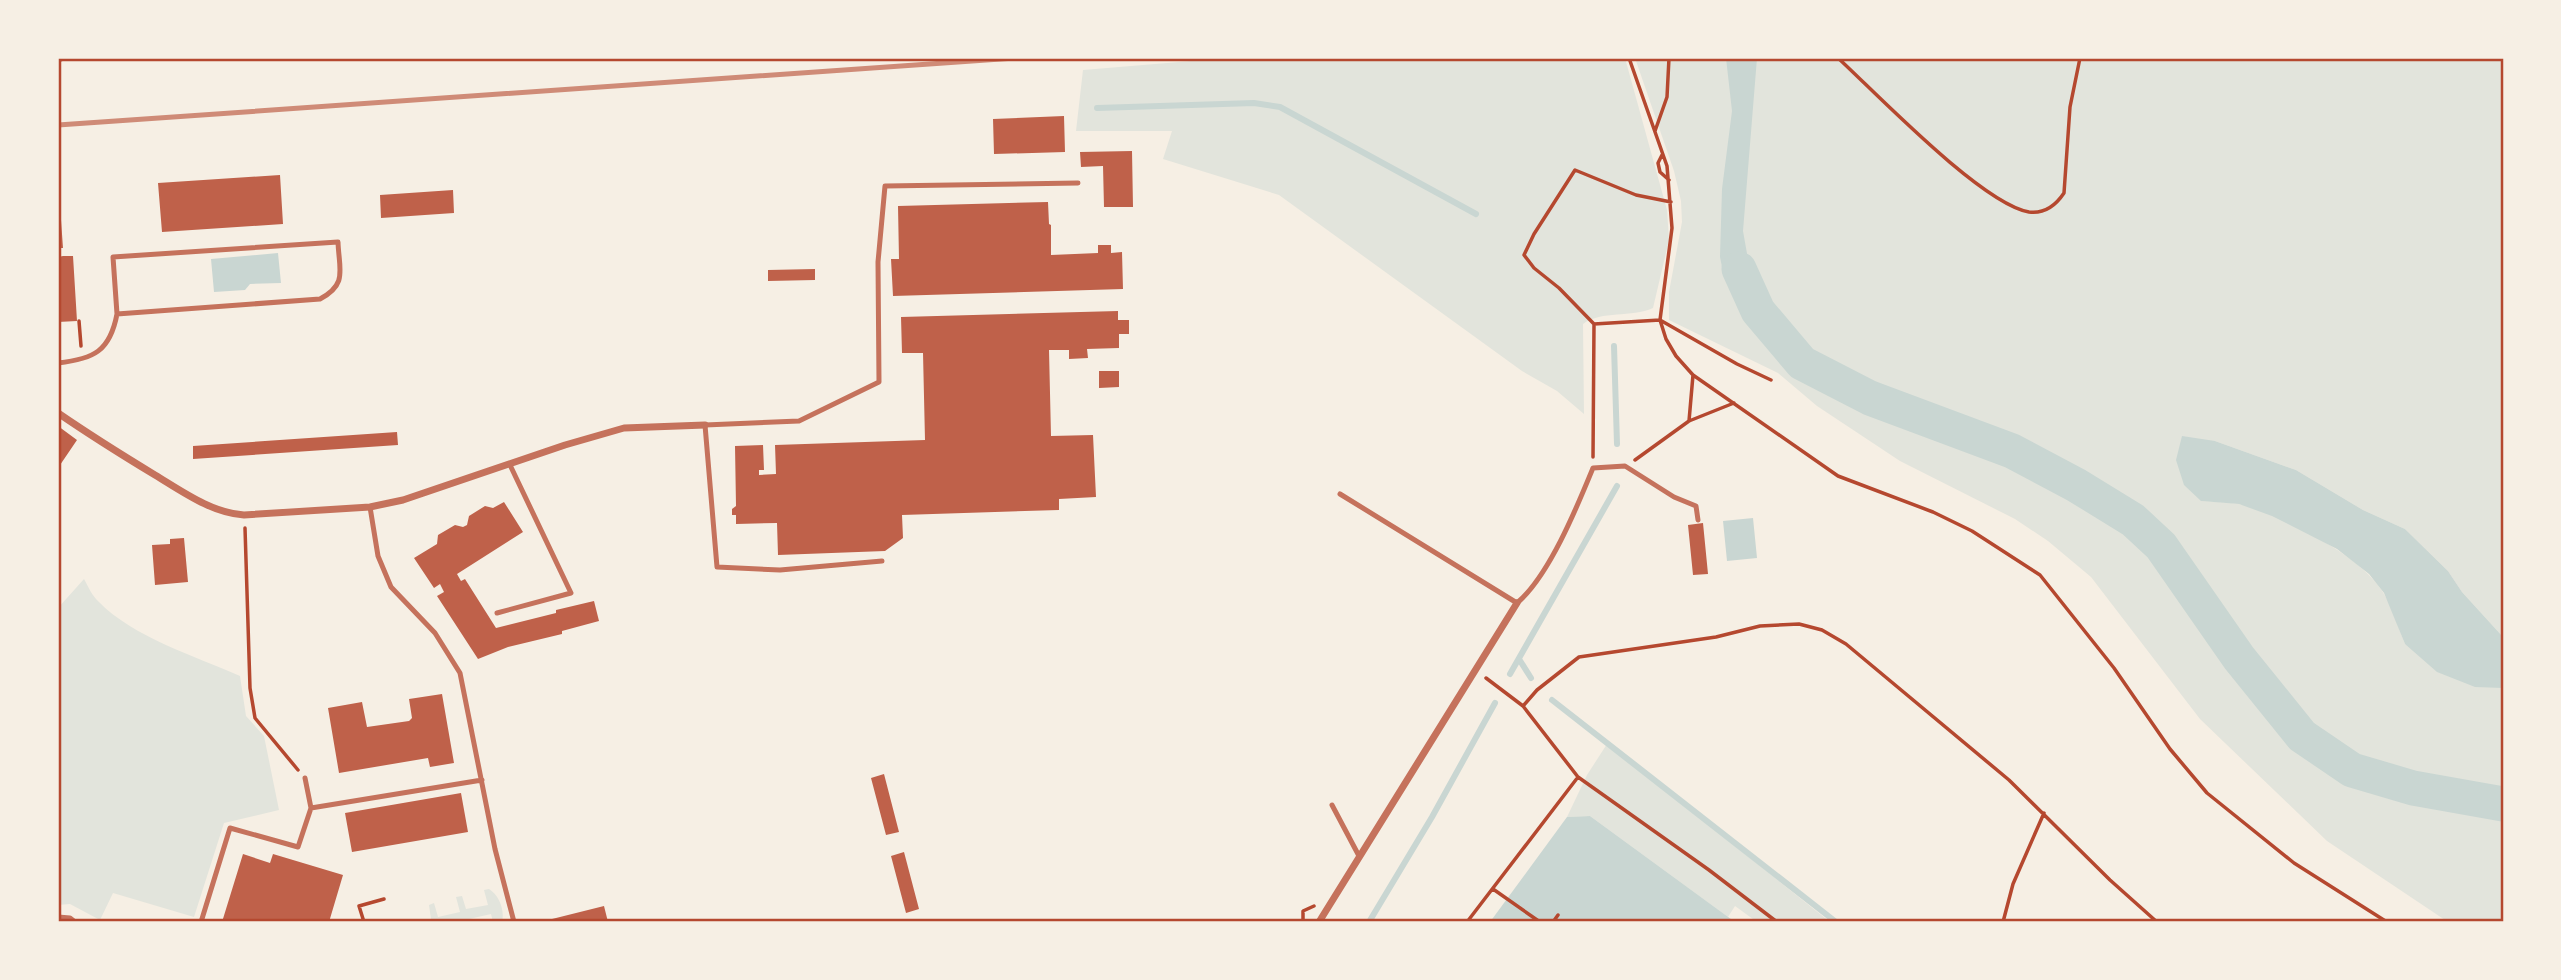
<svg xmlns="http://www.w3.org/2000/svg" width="2561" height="980" viewBox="0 0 2561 980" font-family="'Exo 2',sans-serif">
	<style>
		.green { fill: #e2e4dc }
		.water { fill: #c9d6d2 }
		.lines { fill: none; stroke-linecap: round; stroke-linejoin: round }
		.stream { stroke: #c9d6d2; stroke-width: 6 }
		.river { stroke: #c9d6d2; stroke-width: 35 }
		.building { fill: #bf614a }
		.path { stroke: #b5482f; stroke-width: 3.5 }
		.service { stroke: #c5725c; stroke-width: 5 }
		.minor { stroke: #c5725c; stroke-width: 7 }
		.rail { stroke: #cf8b77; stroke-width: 5 }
		.neatline { fill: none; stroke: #b5482f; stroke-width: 2.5 }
	</style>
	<rect width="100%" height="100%" fill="#f6efe4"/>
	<path class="green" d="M1227,58H1625L1667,210L1669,240L1653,308C1631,318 1602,310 1583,324L1584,414L1557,391L1522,371L1279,195L1163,159L1172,131H1076L1083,70Z
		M1635,58H2503V637L2462,592L2448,571L2405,529L2363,510L2296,470L2215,441L2201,501C2214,502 2227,502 2239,504C2279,513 2364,557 2384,594C2393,609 2398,627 2405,644L2503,688V922H2448L2327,841L2200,719L2091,577L2048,541L2015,519L1900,461L1817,406L1778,373L1669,320V292L1682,222L1681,201L1674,171Z
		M84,579C88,586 92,596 99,602C133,637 195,656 240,676L246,716L264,736L279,810L224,823L194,917L113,893L100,920L70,904L58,905V608Z
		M1607,744L1830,922H1757L1735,906L1728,917L1590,816L1567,817L1587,775Z
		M489,889C499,895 505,910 502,922H493L491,914L469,919V922H418L431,919L429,905L434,903L438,917L460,912L456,897L462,896L466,909L488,905L484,890Z"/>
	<path class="water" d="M1726,58H1757L1743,231L1751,276L1767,306L1751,315L1724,277L1720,257L1722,189L1732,111Z
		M278,253L281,283L250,284L245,290L214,292L211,259Z
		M2182,436L2215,441L2296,470L2363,510L2405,529L2448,571L2462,592L2503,637V688L2475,687L2437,672L2405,644L2384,593L2369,574L2337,549L2272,516L2239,504L2201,501L2184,485L2176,460Z
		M1753,518L1757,558L1727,561L1723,521Z
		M1590,816L1735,922H1490L1567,817Z"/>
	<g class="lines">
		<path class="stream" d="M1097,108L1254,103L1280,107L1476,214
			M1614,346L1617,444
			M1519,659L1531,678
			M1510,674L1617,486
			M1552,700L1836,922
			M1369,922L1432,817L1495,703"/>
		<path class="river" d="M1739,269L1758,311L1802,363L1870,398L2012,451L2076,485L2133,520L2161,546L2239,658L2302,736L2352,770L2413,788L2503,804"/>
	</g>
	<path class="building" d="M1064,116L1065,152L994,154L993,119Z
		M1132,151L1133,207H1104L1103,166L1081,167L1080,152Z
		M280,175L283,224L162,232L158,183Z
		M453,190L454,213L381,218L380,195Z
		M1048,202L1049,224L1051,225V255L1098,253V245H1111V253L1122,252L1123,289L893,296L891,259H899L898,206Z
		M58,206H60L63,248H58Z
		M63,256H73L77,321L58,322V257Z
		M815,269V280L768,281V270Z
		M1118,311V320H1129V334H1119V348L1087,349L1088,358L1069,359V350H1049L1051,436L1093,435L1096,497L1059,499V510L902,515L903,538L885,551L778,555L777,523L736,524V515H732V509L736,506L735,446L763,445L764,470H759V475L776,474L775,445L925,440L923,353H902L901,317Z
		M1099,371H1119V387L1099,388Z
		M58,426L77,440L58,468Z
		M397,432L398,445L193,459V446Z
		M504,502L523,532L457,574L461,581L465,579L496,628L556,613V610L594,601L599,621L562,631V634L508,647L478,659L437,596L444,592L440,584L434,588L414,558L437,544L438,535L455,525L463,527L467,525L469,516L485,506L493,508Z
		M1703,523L1708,574L1693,575L1688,525Z
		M184,538L188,582L155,585L152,545L170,544V539Z
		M442,694L454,763L430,767L428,758L339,773L328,708L362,702L367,727L409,721L412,718L409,699Z
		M884,774L899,832L886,835L871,778Z
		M461,793L468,832L352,852L345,813Z
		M904,852L919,909L906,913L891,856Z
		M243,854L270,863L273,854L343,875L329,922H222Z
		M604,906L608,922H544V921Z"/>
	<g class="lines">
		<path class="path" d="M1629,58L1667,166L1672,228L1660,320L1666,339L1676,356L1693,375L1838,476L1933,512L1972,531L2040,575L2114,668L2170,749L2207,793L2294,863L2387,922
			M1838,58C1876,93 1982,204 2029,212C2045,214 2056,205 2064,193L2070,107L2080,58
			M1655,131L1667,97L1669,58
			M1662,155L1658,163L1660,172L1669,180
			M79,321L81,346
			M1594,324L1660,320L1737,364L1771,380
			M1689,421L1693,375
			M1593,457L1594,324L1559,288L1534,268L1524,255L1534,234L1575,170L1636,195L1671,202
			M1635,460L1689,421L1734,403
			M245,528L250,688L255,718L298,770
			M1486,678L1523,706L1578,777L1709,870L1777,922
			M1523,706L1537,690L1579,657L1716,637L1760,626L1799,624L1822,630L1846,644L2009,780L2110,880L2157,922
			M1493,889L1540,922
			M364,922L359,906L384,899
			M1303,922V911L1314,906
			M1467,922L1578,777
			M1553,922L1558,915
			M2003,922L2013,884L2044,813"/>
		<path class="service" d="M58,363C94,359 110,351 117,314L320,299C348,284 339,270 338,242L113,257L117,314
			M1340,494L1517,603C1549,576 1577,507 1593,468L1625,466L1674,497L1696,506L1698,520
			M370,507L378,556L391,587L435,633L460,673L495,849L514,922
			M882,561L780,570L717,567L705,425L799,421L879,382L878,262L885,186L1078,183
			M497,613L571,593L510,465
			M1332,805L1359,856
			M311,808L482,780
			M58,917L70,918L75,922
			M201,922L230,828L298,847L311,808L305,778"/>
		<path class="minor" d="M58,59L61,58
			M58,413C90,435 122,455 155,475C183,492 212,513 244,515L370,507L403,500L565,445L624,428L705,425
			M1319,922L1517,603"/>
		<path class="rail" d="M58,125L1015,58"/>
	</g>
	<rect width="2561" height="980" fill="none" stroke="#f6efe4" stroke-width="119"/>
	<rect x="60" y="60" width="2442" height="860" class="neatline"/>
</svg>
